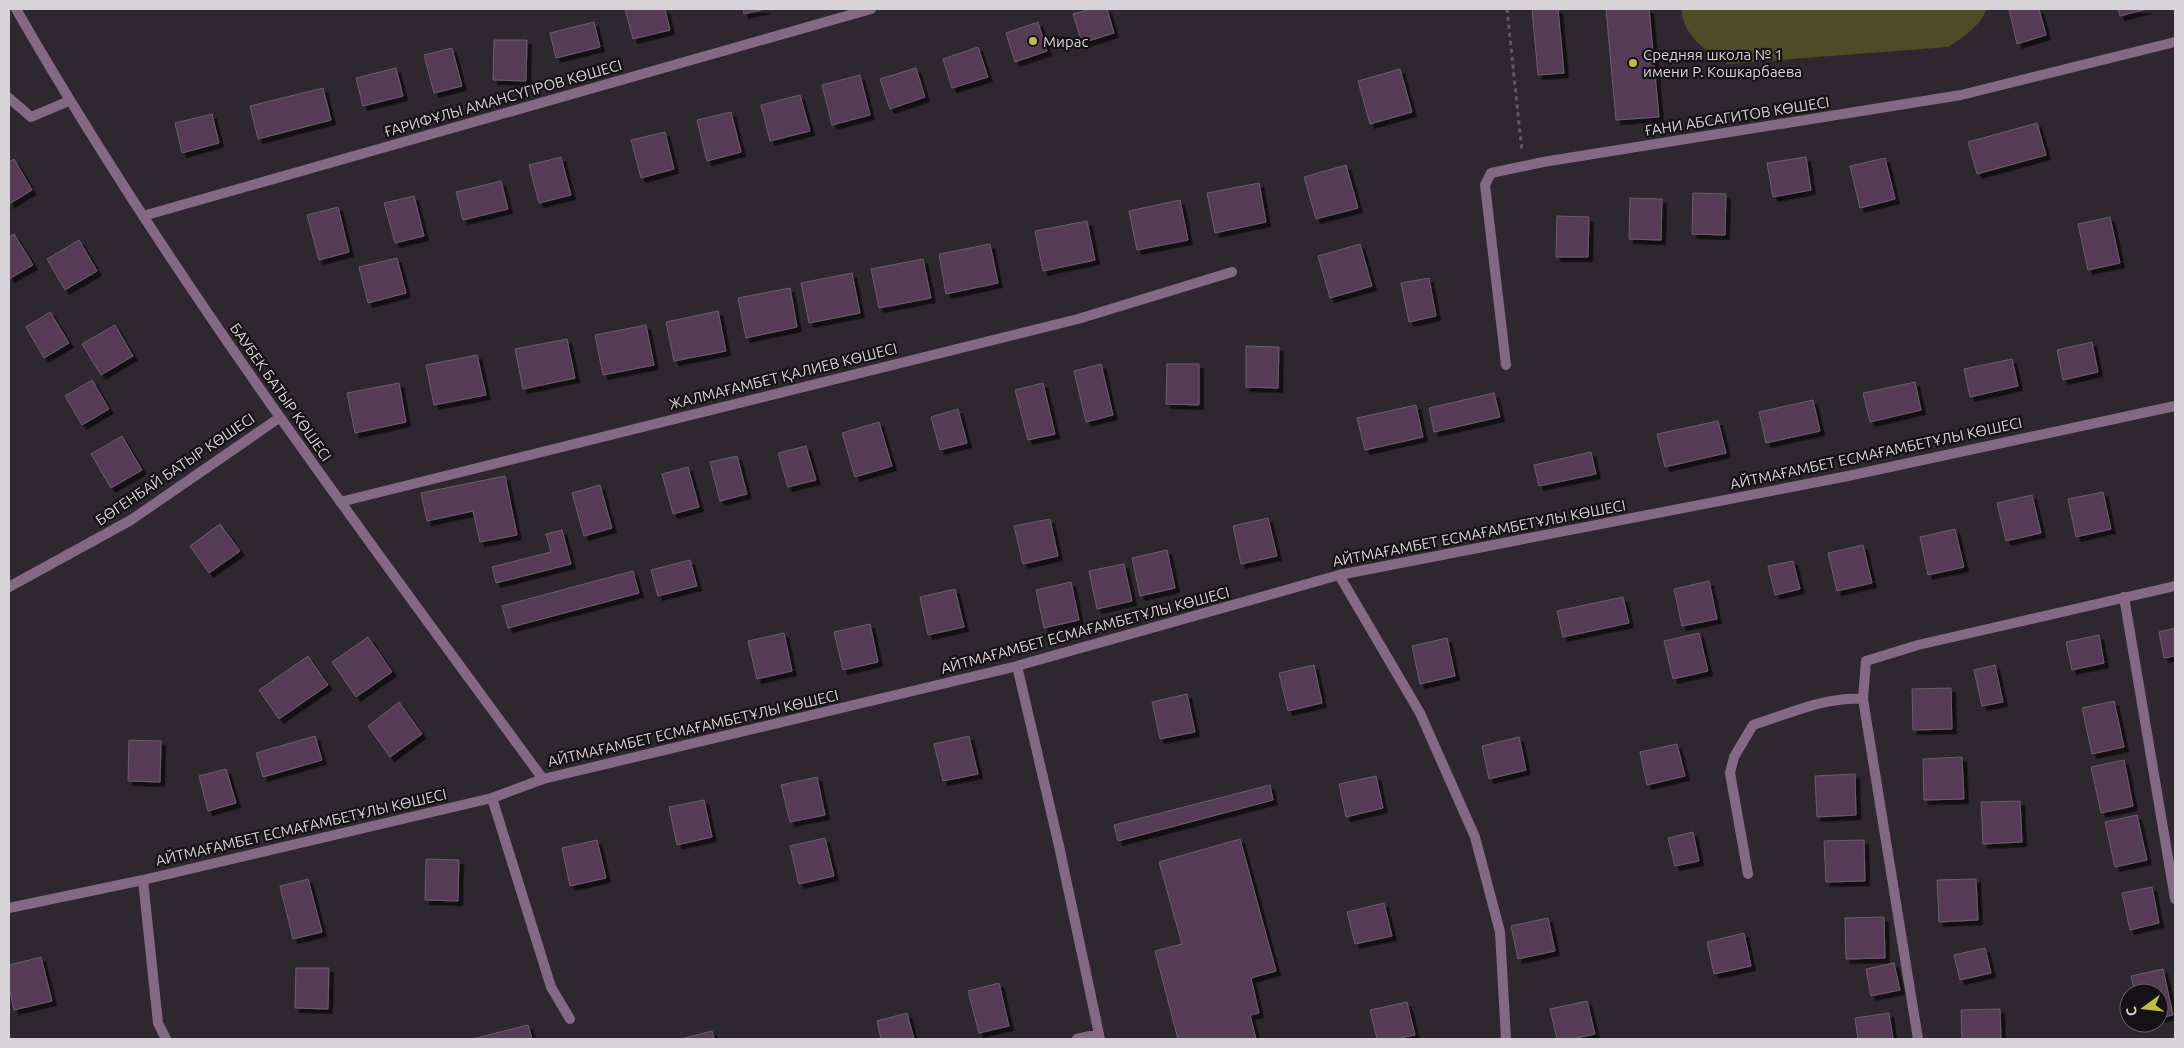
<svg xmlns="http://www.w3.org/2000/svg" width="2184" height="1048" viewBox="0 0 2184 1048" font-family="Ubuntu,sans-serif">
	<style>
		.green { fill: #4c4c26 }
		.building { fill: #563b57; stroke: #685f68; filter: url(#shadow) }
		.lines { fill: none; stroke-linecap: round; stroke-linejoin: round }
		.path { stroke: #625b62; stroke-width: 3; stroke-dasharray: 4 4; stroke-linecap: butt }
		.service { stroke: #846985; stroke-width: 10 }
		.minor { stroke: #846985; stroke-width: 10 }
		.tertiary { stroke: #846985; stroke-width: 10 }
		.poi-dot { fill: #c0be41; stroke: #151215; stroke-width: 2 }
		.labels { text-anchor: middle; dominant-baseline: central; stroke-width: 4.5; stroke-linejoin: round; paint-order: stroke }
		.poi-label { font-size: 15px; fill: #d8d3d8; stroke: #151215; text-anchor: start }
		.street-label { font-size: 15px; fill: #d8d3d8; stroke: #151215 }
	</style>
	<defs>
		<filter id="shadow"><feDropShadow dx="4.5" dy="4.5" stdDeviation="0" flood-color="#0009"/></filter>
	</defs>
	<rect width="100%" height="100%" fill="#2f272f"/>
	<path class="green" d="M1681,9H1987C1979,27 1965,36 1948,47L1727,64C1705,50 1684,37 1681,9Z"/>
	<path class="building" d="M625,9H665L670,30L633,39Z
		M743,9H766L744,14Z
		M1091,9H1107L1114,33L1082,43L1073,14Z
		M1532,9H1558L1564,73L1538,75Z
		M1606,9H1649L1659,117L1616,120Z
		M2009,9H2039L2046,35L2017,44Z
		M2118,9H2147L2120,16Z
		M594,22L600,47L556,58L550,33Z
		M1038,22L1047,51L1015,62L1006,33Z
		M494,40H527L526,81L493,80Z
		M978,47L988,77L952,88L943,59Z
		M452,48L462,86L434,93L424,55Z
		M396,68L403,96L363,106L356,78Z
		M916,68L925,97L890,109L880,79Z
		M1400,69L1412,112L1370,124L1358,81Z
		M860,75L870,115L832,125L822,85Z
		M323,88L331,120L258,139L250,106Z
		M800,95L810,131L770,141L761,105Z
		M731,112L741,152L707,161L697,120Z
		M212,114L219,143L182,153L175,123Z
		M2037,123L2046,155L1977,174L1968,142Z
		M665,132L674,169L641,178L631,140Z
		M561,157L571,195L539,203L529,165Z
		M1806,157L1811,190L1773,197L1767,163Z
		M1885,158L1895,199L1860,208L1850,166Z
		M14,159L32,190L9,204V162Z
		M1346,165L1358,208L1316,219L1304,177Z
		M501,181L508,209L463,220L456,192Z
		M1259,183L1266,222L1215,233L1207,193Z
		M1693,193L1726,194L1725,235L1692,234Z
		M414,196L424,236L395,243L384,203Z
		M1630,198L1662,199L1661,240L1629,239Z
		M1180,200L1188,240L1137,250L1129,211Z
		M338,207L349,252L319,260L307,215Z
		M1557,216L1589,217L1588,257H1556Z
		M2110,217L2120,263L2088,270L2078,224Z
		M1087,221L1095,260L1043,271L1035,231Z
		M14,234L33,265L9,279V237Z
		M79,240L97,271L65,290L47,259Z
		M990,244L998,283L946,294L939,254Z
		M1360,244L1372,286L1330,298L1318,256Z
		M397,258L406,293L368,303L359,267Z
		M923,259L931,298L879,308L871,269Z
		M852,273L860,313L809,323L801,283Z
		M1429,278L1436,316L1409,322L1401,283Z
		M790,288L797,327L746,338L738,298Z
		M718,311L726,351L674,361L666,322Z
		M50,312L69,343L44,358L26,327Z
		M115,325L133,356L101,375L82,344Z
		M646,325L654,365L603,375L595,335Z
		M567,339L575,378L523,389L515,349Z
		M2092,342L2098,372L2063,380L2057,350Z
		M1246,346L1279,347L1278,388L1246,387Z
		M477,355L486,395L434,405L426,365Z
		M2012,359L2018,386L1970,397L1964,369Z
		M1101,364L1113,415L1086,422L1074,371Z
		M1167,364H1199V405L1166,404Z
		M92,380L109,409L82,425L65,396Z
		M1915,382L1921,410L1870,422L1863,393Z
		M399,383L406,422L355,433L347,393Z
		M1043,383L1055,434L1028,440L1015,390Z
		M1494,393L1500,417L1434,432L1429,408Z
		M1813,400L1820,431L1766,443L1759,412Z
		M1416,405L1423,437L1365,450L1357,418Z
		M958,409L967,443L940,450L931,417Z
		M1718,421L1726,453L1665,467L1657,434Z
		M879,422L892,466L855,477L842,433Z
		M122,436L142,470L111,488L91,454Z
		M806,446L816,480L788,487L778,453Z
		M1591,452L1596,474L1539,486L1534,465Z
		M737,456L747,494L720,501L710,462Z
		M688,467L699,507L673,514L662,474Z
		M505,476L517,535L480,542L473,511L427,521L421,493Z
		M600,485L612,528L584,536L572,493Z
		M2103,492L2111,529L2076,537L2068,499Z
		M2032,495L2041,533L2006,541L1997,503Z
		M1268,518L1277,556L1241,564L1233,526Z
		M1050,519L1058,556L1023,564L1014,526Z
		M220,524L240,551L209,573L190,546Z
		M1955,529L1964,567L1928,575L1920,537Z
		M562,530L571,564L496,583L492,567L551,552L546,534Z
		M1863,545L1872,583L1837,591L1828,553Z
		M1167,550L1175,588L1140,596L1132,558Z
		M690,560L697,586L658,596L651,570Z
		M1793,561L1800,589L1775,595L1768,566Z
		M1124,564L1132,601L1097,609L1089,571Z
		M633,571L639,593L508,628L502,606Z
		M1709,581L1717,619L1682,626L1674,589Z
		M1071,582L1079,620L1044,628L1036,590Z
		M955,589L964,627L928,635L920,597Z
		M1623,597L1629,623L1563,637L1557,611Z
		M870,624L878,662L843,670L834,632Z
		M2175,628V656L2164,658L2159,632Z
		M784,633L792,671L757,679L748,641Z
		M1699,633L1708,671L1673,679L1664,641Z
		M2099,635L2104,663L2072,670L2066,642Z
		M368,637L392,672L356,697L332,662Z
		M1447,638L1455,676L1420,684L1412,646Z
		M308,656L328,685L279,719L259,690Z
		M1314,665L1322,703L1288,711L1279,673Z
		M1995,665L2003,702L1982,706L1974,670Z
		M1951,688L1952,729L1913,730L1912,689Z
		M1187,694L1195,732L1160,739L1152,702Z
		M2114,701L2124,747L2092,754L2082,708Z
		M399,702L422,734L390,757L368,726Z
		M315,736L322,760L263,777L256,753Z
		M969,736L978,774L943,781L934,744Z
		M1519,737L1526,770L1489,779L1482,746Z
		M129,740L161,741L160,782L128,781Z
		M1677,744L1685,776L1647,785L1640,752Z
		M1962,757L1964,799L1924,800L1923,759Z
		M2124,760L2133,806L2101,813L2091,767Z
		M226,769L236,803L208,811L199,776Z
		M1855,774L1856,815L1817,817L1815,776Z
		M1376,776L1383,808L1346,817L1339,784Z
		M817,777L825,815L790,822L781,785Z
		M1270,785L1273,800L1118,841L1114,825Z
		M704,800L712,837L677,845L669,807Z
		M2020,801L2022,842L1983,844L1981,802Z
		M2137,815L2147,860L2115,867L2105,822Z
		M1693,832L1699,861L1675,866L1668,838Z
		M825,838L834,876L799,884L790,846Z
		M1240,839L1276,971L1251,978L1259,1013L1250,1015L1256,1039H1178L1155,951L1182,944L1159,862Z
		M597,840L606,878L570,886L562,848Z
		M1864,840L1865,881L1826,882L1824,841Z
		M426,859L459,860L458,901L425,900Z
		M308,879L322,932L293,939L280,886Z
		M1976,879L1978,920L1939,922L1937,880Z
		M2152,887L2159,923L2130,930L2122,893Z
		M1384,903L1392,936L1355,944L1347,912Z
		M1884,917L1885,958L1846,959L1845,918Z
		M1548,918L1555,951L1518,959L1511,926Z
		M1744,933L1751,966L1714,974L1707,942Z
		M1985,948L1991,973L1960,980L1954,955Z
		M41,957L52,1001L14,1010L9,987V965Z
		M1894,963L1900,990L1871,996L1866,969Z
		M296,968H329L328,1009L295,1008Z
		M2163,969L2173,1015L2159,1018V993H2135L2131,976Z
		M999,983L1009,1026L979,1033L968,991Z
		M1587,1001L1595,1034L1572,1039H1557L1550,1009Z
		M1407,1002L1415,1035L1395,1039H1377L1370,1010Z
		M2000,1009L2001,1039H1962L1961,1010Z
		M907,1013L914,1039H881L877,1021Z
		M1889,1013L1893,1039H1858L1855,1018Z
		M528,1025L532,1039H472Z
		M712,1031L714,1039H681Z"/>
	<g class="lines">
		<path class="path" d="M1507,9L1522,152"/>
		<path class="service" d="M492,798L551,987L570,1019"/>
		<path class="minor" d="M9,98L31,117L69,101
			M143,216L871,9
			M1506,365L1485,185L1491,173L1543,162L1961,95L2175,42
			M340,502L1078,319L1232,272
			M9,587L131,520L279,418
			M2124,597L2175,899
			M1017,666L1059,846L1100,1039
			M1748,874L1730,773L1734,757L1753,725C1788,714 1827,696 1863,699
			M143,880L158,1023L166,1039
			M1077,1039L1099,1034
			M1918,1039L1863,699L1866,661L1918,645L2175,586"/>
		<path class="tertiary" d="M16,9C171,279 359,528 543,779
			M1339,575L1420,713L1475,837L1500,932L1506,1039
			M9,908L143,880L492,798L543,779L1017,666L1339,575L1848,476L2175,406"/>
	</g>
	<g class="poi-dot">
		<circle cx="1033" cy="41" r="5"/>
		<circle cx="1633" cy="63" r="5"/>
	</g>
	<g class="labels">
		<g class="poi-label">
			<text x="1043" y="41">Мирас</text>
			<text x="1643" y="54">Средняя школа № 1<tspan x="1643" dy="17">имени Р. Кошкарбаева</tspan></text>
		</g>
		<g class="street-label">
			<text transform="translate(503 98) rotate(-16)">ҒАРИФҰЛЫ АМАНСҮГІРОВ КӨШЕСІ</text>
			<text transform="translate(1737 116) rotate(-9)">ҒАНИ АБСАГИТОВ КӨШЕСІ</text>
			<text transform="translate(783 376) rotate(-14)">ЖАЛМАҒАМБЕТ ҚАЛИЕВ КӨШЕСІ</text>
			<text transform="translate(281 392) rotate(55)">БАУБЕК БАТЫР КӨШЕСІ</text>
			<text transform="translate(1876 453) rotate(-12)">АЙТМАҒАМБЕТ ЕСМАҒАМБЕТҰЛЫ КӨШЕСІ</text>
			<text transform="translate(175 469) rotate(-34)">БӨГЕНБАЙ БАТЫР КӨШЕСІ</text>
			<text transform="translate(1479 533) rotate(-11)">АЙТМАҒАМБЕТ ЕСМАҒАМБЕТҰЛЫ КӨШЕСІ</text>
			<text transform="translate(1085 630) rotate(-15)">АЙТМАҒАМБЕТ ЕСМАҒАМБЕТҰЛЫ КӨШЕСІ</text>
			<text transform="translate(693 728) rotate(-13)">АЙТМАҒАМБЕТ ЕСМАҒАМБЕТҰЛЫ КӨШЕСІ</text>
			<text transform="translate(301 827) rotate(-13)">АЙТМАҒАМБЕТ ЕСМАҒАМБЕТҰЛЫ КӨШЕСІ</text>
		</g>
	</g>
	<rect width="2184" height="1048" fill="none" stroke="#d8d3d8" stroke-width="20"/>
	<g transform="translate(2144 1008) rotate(255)"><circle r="24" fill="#151215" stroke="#635f63"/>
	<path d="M0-4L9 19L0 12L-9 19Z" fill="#c0be41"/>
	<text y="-8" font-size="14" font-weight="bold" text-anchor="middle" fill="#d8d3d8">С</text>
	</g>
</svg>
